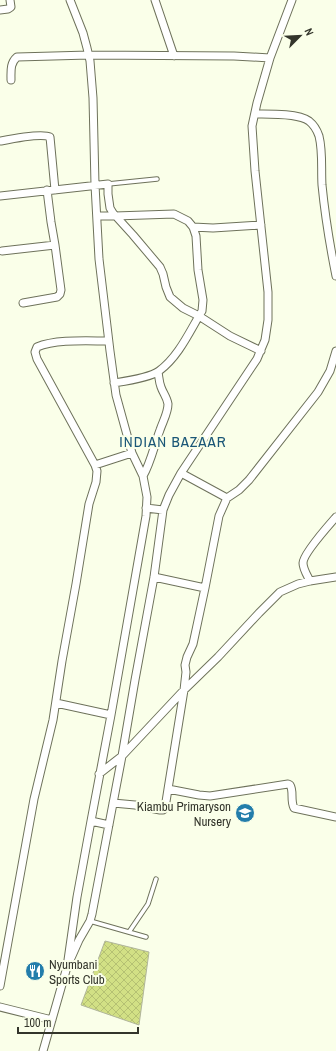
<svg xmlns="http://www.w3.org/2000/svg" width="336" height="1051" viewBox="0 0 336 1051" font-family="'Archivo Narrow',sans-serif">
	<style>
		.building { fill: url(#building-cross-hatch); stroke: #b0b59b }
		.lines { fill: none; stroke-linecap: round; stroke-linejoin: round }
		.lane-casing { stroke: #6e725b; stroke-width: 5.5 }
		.street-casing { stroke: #6e725b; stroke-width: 9 }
		.lane { stroke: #fff; stroke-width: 3.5 }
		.street { stroke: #fff; stroke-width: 7 }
		.labels { text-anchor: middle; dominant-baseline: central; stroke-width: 4; stroke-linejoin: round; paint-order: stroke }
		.poi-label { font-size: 13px; fill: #33352b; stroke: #faffe9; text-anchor: end }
		.quarter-label { font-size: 15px; letter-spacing: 1px; fill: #1b5777; stroke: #faffe9 }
	</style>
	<defs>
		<pattern id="building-cross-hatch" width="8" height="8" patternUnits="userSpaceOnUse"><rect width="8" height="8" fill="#d2e085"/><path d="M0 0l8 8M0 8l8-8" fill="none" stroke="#b5c173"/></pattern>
	</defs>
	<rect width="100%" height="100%" fill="#faffe9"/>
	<path class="building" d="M105,941L149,952L139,1025L81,1005Z"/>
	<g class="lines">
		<defs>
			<path id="lane" d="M108,184L157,179
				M90,921L146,937
				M129,932L148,904L156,879"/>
			<path id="street" d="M155,0L174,56
				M0,10L8,9L11,7L10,0
				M11,80C11,71 10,63 17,57L89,55L234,56L270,58
				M255,114C269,114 298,113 309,121C314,125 317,130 319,136C323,152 321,169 322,185C325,216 330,246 336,276
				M1,141C11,139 42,133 50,137L55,190
				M0,196L108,184V194L110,208L113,213L133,235L160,267L163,274L166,287L170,297L183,308L199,316L230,336L261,351
				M97,216H115L174,214L188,221L193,227L196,236L198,270L203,300L202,311L199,316C188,335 177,358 159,371C149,378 127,381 114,383
				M193,227L213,228L261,225
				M2,251L55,245
				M23,303L57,297L60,294L61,290L55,245L51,222L47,190
				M336,351L330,371L318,392L249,480L239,490L227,498L219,516L205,588L193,644L187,657L185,665L186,672L184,690L168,789L199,795L210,796L288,784L290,785C294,791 290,800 294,808L336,817
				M95,465L132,453
				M181,473L227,498
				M143,476C151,462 154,446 160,430C163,421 168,413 168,404C167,397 163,393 161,387C159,382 159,377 158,372
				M146,508L163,510
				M154,577L205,588
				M310,581C307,575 303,569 303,563C303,554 329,525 336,517
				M56,703L111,715
				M99,774L122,756L135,680L154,577L163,510L169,495L181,473L257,359L265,340L268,320V292L255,171L252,126L257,103L270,58L292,0
				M113,803L135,805L160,810H163L165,808L168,789
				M91,821L109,825
				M71,958L79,940L90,921L92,914L122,756L184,690L218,657L259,613L280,592L298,584L310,581L336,577
				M0,986L34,799L53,720L62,661L76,584L89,504L96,482L97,471L95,465L37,359L35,352L37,347C56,339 87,341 108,341
				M0,1007L52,1020
				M43,1051L67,967L77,897L91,821L111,715L146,516L147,497L143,476L132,453L116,395L110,351L99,259L95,185L93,98L90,61L87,48L83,33L70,0"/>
		</defs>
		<use href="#lane" class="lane-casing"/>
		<use href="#street" class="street-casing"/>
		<use href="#lane" class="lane"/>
		<use href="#street" class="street"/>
	</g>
	<defs>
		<symbol id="school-disc" viewBox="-11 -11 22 22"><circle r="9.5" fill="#237dab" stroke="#faffe9"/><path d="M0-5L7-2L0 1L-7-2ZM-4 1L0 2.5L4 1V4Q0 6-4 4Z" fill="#fff"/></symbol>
		<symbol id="restaurant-disc" viewBox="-11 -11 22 22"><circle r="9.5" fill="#237dab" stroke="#faffe9"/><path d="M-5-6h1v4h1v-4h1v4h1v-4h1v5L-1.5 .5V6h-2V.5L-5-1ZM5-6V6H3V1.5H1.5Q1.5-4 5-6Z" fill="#fff"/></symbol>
	</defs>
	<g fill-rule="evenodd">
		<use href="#school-disc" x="234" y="802" width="22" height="22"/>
		<use href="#restaurant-disc" x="24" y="960" width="22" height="22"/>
	</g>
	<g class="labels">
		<g class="poi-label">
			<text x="231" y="806">Kiambu Primaryson<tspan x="231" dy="15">Nursery</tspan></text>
			<text x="49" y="964" text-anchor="start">Nyumbani<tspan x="49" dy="15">Sports Club</tspan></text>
		</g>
		<g class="quarter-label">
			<text x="173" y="441">INDIAN BAZAAR</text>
		</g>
	</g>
	<g transform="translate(300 36) rotate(66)" stroke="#faffe9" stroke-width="3" paint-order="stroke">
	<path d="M0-3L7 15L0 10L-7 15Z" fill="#33352b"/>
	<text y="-6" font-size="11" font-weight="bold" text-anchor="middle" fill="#33352b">N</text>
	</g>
	<path d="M18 1027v6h120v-6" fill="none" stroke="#33352b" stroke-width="2"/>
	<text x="24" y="1027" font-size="12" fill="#33352b" stroke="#faffe9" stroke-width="3" paint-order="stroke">100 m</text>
</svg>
